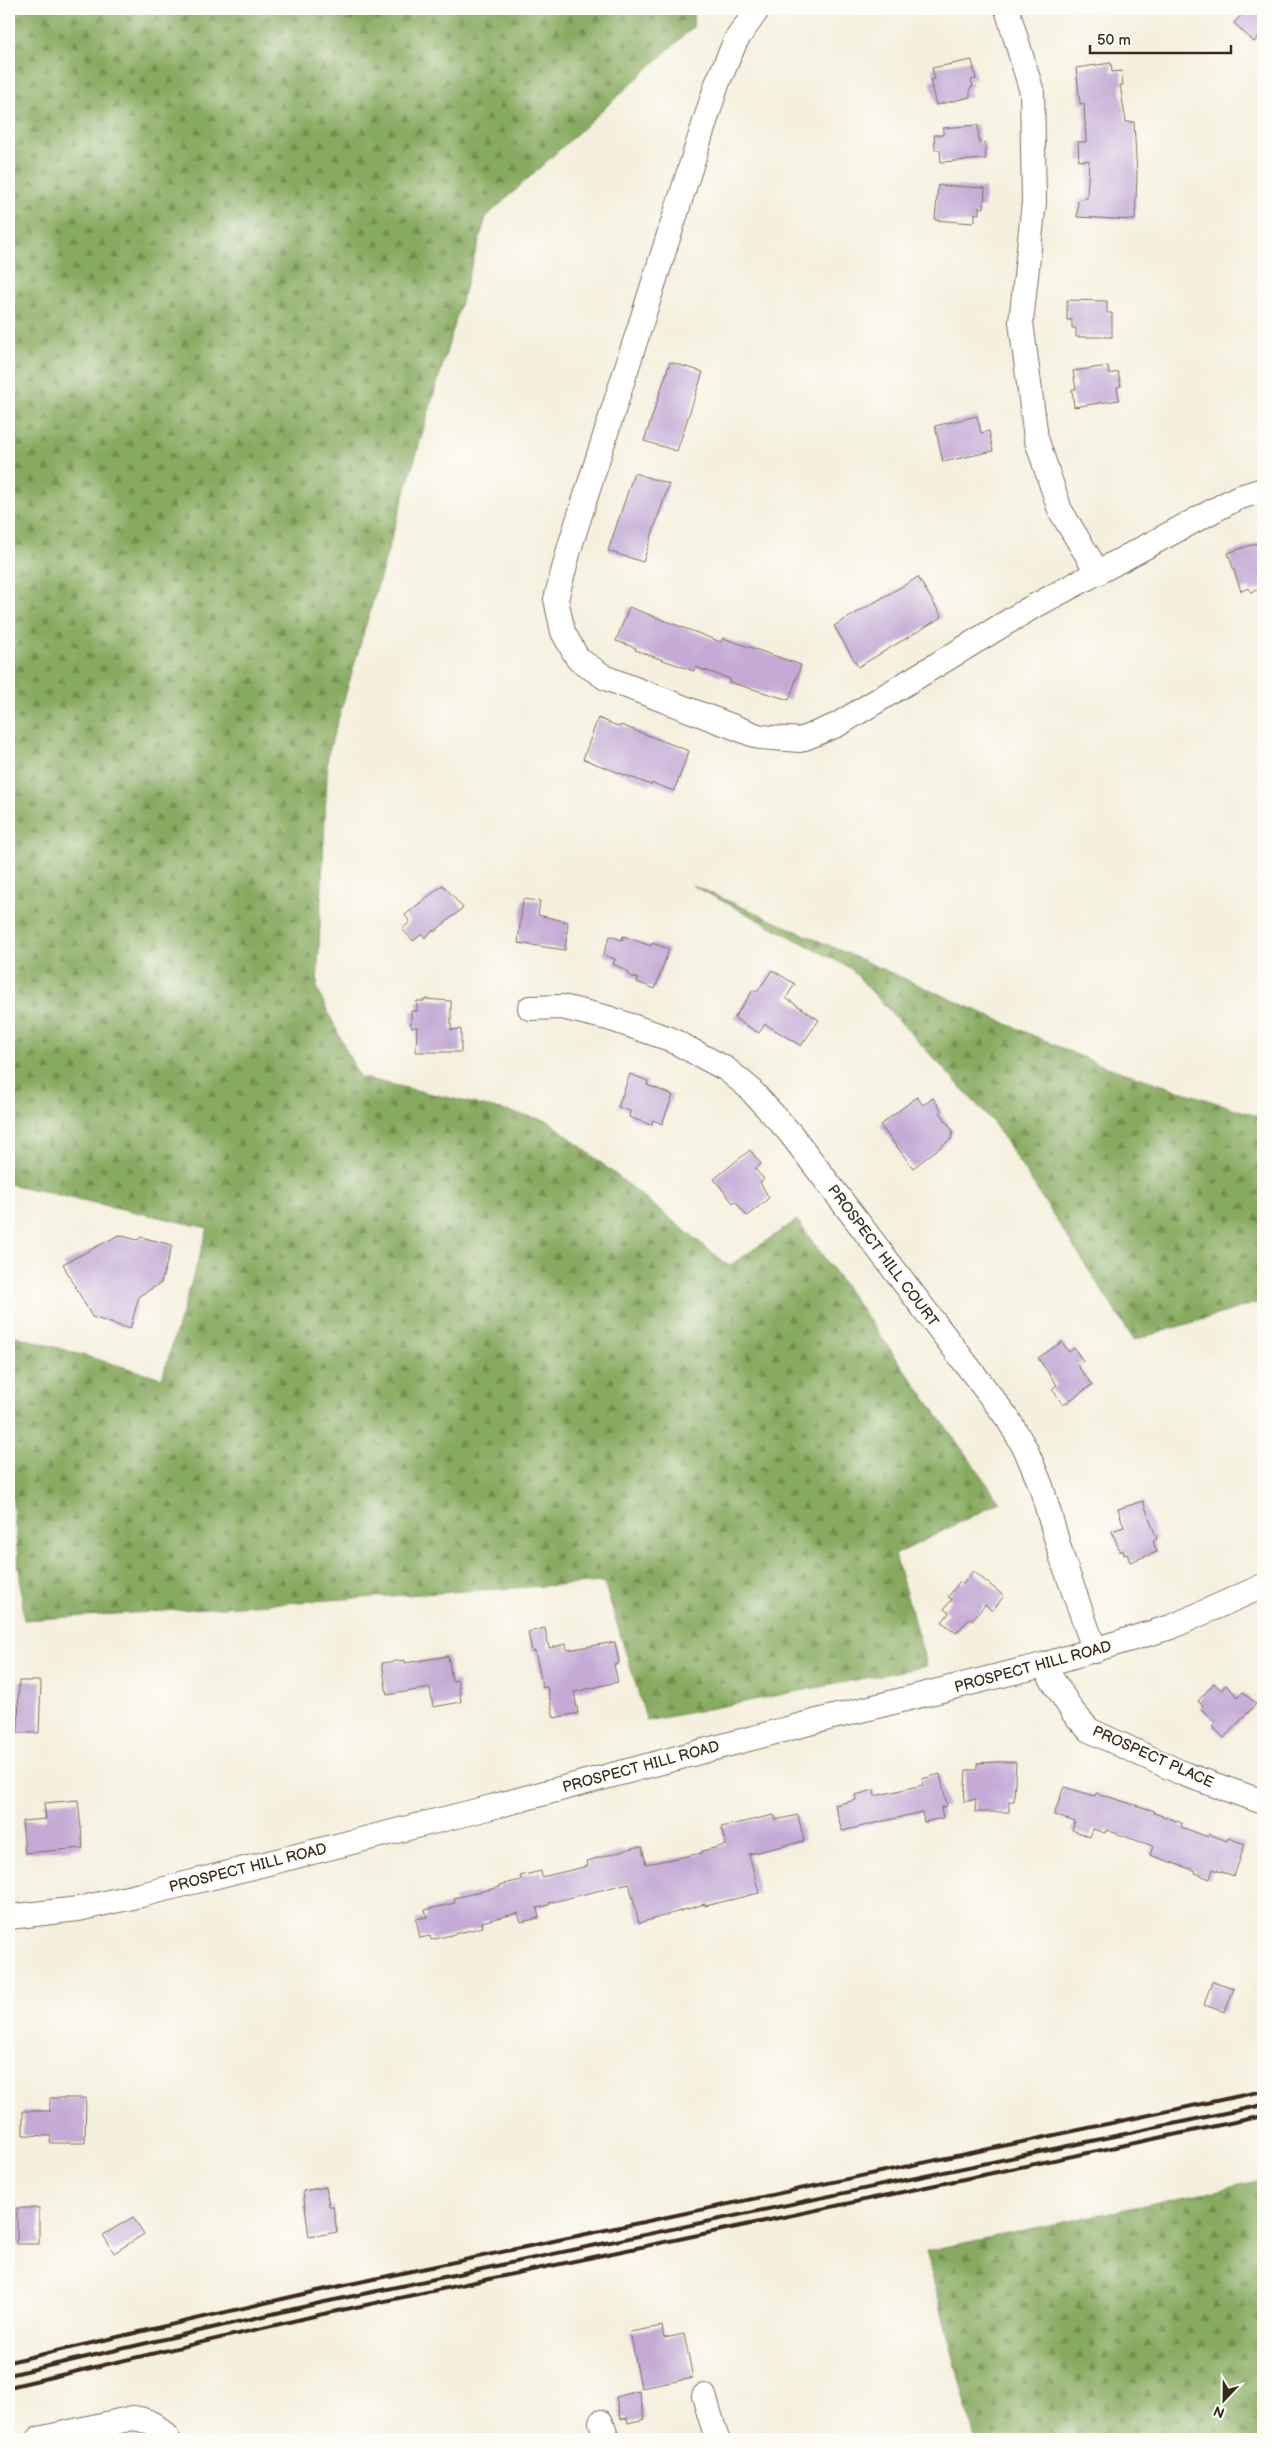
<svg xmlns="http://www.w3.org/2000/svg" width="1272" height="2448" viewBox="0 0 1272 2448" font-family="'Balsamiq Sans',sans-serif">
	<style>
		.forest { fill: url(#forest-firs); stroke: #606a3e }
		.building { fill: #c4aad5 }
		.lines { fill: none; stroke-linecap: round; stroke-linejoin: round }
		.minor-casing { stroke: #7c6f61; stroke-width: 26 }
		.minor { stroke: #fff; stroke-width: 24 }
		.rail { stroke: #3b2a1e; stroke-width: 4 }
		.labels { text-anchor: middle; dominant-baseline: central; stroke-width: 4; stroke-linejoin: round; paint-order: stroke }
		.street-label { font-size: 15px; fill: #3b2a1e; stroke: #fdfcf7 }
	</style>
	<defs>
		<pattern id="forest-firs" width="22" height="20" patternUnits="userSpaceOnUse" patternTransform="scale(1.25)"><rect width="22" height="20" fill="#86aa5e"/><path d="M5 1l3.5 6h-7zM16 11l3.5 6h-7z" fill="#6f8b4d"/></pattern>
	</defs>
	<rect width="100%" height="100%" fill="#fdfcf7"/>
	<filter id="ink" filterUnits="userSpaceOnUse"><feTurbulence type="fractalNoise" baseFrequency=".02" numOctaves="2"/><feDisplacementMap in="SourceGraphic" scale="10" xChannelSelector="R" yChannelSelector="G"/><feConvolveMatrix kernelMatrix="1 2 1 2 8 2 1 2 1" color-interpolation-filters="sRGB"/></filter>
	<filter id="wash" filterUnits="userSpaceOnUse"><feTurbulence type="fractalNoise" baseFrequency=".0096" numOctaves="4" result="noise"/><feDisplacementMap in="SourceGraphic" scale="20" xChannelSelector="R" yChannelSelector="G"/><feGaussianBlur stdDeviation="1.12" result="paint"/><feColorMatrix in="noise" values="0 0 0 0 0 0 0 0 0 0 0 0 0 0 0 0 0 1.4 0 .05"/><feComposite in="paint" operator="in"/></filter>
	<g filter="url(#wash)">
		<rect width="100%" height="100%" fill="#f5f0dd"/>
		<path class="forest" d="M9,9H694L693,27L486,217L328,754L317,989L359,1077L549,1121L729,1266L797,1220L1000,1502L895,1555L927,1666L647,1721L604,1582L24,1620L9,1464V1334L162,1378L208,1228L9,1184Z
			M692,885L1098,1064L1263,1118V1301L1134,1340L993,1122L850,968Z
			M1263,2180V2439H975L926,2251Z"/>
		<g id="blocks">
			<path class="building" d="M1247,9H1263V32L1254,42L1234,23Z
				M972,60L976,79L971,80L973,87L970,88V97L936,105L930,80L935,79L932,68Z
				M1111,63L1112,72L1121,71L1123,85H1120L1126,122H1134L1137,176L1135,220L1077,217L1078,200L1087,198L1089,160L1079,161L1078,142H1086L1084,103L1080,104L1076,68Z
				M978,125L979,143L985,142L986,159L941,162L940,150H935L934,135H943V128Z
				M938,185L985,188L984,208L979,207V214L975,213V221H973L972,223L935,220Z
				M1067,300L1107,301V313H1112V337H1076V328H1072V320H1067Z
				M670,362L703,372L677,451L644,441Z
				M1108,366L1109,374L1118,372L1121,386L1117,387L1119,400L1074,407L1072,389H1076L1073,371Z
				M977,416L981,433L989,431L993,451L943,462L935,426Z
				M634,473L669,484L643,562L608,551Z
				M1263,541V588L1251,592L1249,588L1241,591L1228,553Z
				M918,577L942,617L858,667L834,626Z
				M629,607L721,642L723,638L801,665L789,700L729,682L730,679L695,667L694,671L635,650L636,648L616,641Z
				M598,718L620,727L621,725L689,751L674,791L652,783L651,785L583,759Z
				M443,885L463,908L434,932L433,930L425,938L422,934L413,941L402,929L410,922L405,915Z
				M523,899L540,901L538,915L568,922L565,950L518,943Z
				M610,936L622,940L623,936L651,946L652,943L669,949L655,989L637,982L638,979L628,975L629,972L613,964L615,959L603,955Z
				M772,970L795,984L786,998L819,1020L801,1046L765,1024L759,1033L734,1018L753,990L757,992Z
				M425,999L451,1001V1030L461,1029V1052H416L417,1027H411V1011H417V1001H424Z
				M630,1074L648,1081L647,1085L673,1095L662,1124L653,1120L651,1125L629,1117L630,1111L618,1107Z
				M917,1097L923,1105L933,1098L942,1111L940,1112L953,1131L951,1139L913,1168L880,1125Z
				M750,1150L761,1164L755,1169L764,1179L760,1182L769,1198L747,1216L735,1201L733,1203L714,1179Z
				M119,1235L137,1240L141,1237L172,1245L161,1283L139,1296L130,1329L92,1317L63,1264Z
				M1062,1342L1069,1352L1074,1348L1083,1361L1077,1365L1092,1385L1063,1405L1052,1389L1057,1385L1038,1358Z
				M1143,1501L1157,1539L1153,1541L1157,1552L1130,1562L1127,1554L1124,1555L1123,1550L1120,1552L1112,1531L1124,1527L1118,1509Z
				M973,1571L1004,1596L992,1611L985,1605L972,1620L970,1618L956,1633L942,1622L949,1613L944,1609L952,1599L948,1597L960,1581L963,1584Z
				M545,1628L549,1648L566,1644L567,1650L615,1642L619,1663L614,1665L618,1682L574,1692L578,1713L554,1718L547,1687L543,1688L535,1651L532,1652L528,1632Z
				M448,1656L452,1681L458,1680L461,1702L433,1707L430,1688L387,1695L382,1663L405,1660V1663Z
				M19,1681H41L39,1733H18Z
				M1214,1683L1221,1690L1226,1685L1238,1697L1243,1692L1256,1704L1224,1738L1212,1726L1216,1722L1201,1709L1203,1706L1198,1701Z
				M997,1762H1016L1014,1801H1009V1812H975L976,1799L964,1802L966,1770H977V1763Z
				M940,1774L947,1806L941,1808L943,1818L924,1822L922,1812L842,1831L835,1805L856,1800L855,1795L874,1790L875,1796L923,1785L922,1779Z
				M1064,1787L1095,1796L1096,1793L1155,1811L1154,1813L1182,1823L1181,1827L1208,1837L1209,1834L1227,1841L1228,1838L1245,1844L1234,1876L1213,1869L1210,1879L1195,1873L1196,1871L1150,1855L1153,1846L1106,1830L1105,1833L1093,1829L1090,1837L1072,1830L1075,1822L1054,1815Z
				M78,1800L83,1848L25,1853L22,1821L46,1819L44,1803Z
				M774,1815L776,1820L798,1815L804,1841L749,1854L759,1893L705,1906V1904L639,1923L629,1883L549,1903V1905L537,1908L539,1918L521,1922L518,1913L482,1922L483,1927L431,1940L430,1936L420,1938L416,1919L427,1917L425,1910L455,1903L454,1898L500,1887V1885L521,1880L520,1876L541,1871L542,1877L588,1866L587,1861L637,1847H642L646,1864L702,1853V1851L726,1845L721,1827Z
				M1212,1981L1234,1988L1225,2012L1204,2005Z
				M50,2098H86L85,2143H50L51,2136L23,2135V2111H50Z
				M326,2187L329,2206H333L337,2232L309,2237L303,2191Z
				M17,2208H39V2244H17Z
				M133,2217L144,2234L114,2253L103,2235Z
				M662,2326L664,2338L684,2334L693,2378L641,2388L630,2332Z
				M639,2391L645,2419L628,2423L627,2418L621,2419L616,2397Z"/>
		</g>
	</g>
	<g filter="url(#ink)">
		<use href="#blocks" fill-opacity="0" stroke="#7c6f61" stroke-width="1"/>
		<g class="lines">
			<defs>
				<path id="minor" d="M758,9L736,40L717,84L570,546L556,599L563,632L578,659L606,678L760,737L800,740L837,725L1029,609L1237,498L1263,490
					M1007,9L1032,92L1034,202L1021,322L1036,438L1060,510L1098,573
					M530,1008L562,1007L608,1018L670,1039L726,1069L748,1087L790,1133L1008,1419L1026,1450L1041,1486L1062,1558L1095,1651
					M1043,1665L1073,1712L1089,1730L1184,1774L1263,1802
					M9,1917L78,1909L141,1895L484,1809L817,1721L1043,1665L1171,1627L1263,1586
					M704,2396L717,2439
					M601,2422L607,2439
					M39,2439L133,2418C150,2420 158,2426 168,2439"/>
			</defs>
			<use href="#minor" class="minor-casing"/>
			<use href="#minor" class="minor"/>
			<path class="rail" d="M9,2362L317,2291L1263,2091
				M9,2375L320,2303L1263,2105
				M9,2387L323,2314L1263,2116"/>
		</g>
	</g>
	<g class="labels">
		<g class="street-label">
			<text transform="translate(883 1256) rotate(53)">PROSPECT HILL COURT</text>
			<text transform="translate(1033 1667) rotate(-15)">PROSPECT HILL ROAD</text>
			<text transform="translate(1153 1757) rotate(24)">PROSPECT PLACE</text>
			<text transform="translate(641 1767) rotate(-15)">PROSPECT HILL ROAD</text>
			<text transform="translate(248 1868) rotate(-14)">PROSPECT HILL ROAD</text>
		</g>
	</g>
	<rect width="1272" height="2448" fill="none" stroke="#fdfcf7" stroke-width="30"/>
	<g transform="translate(1224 2400) rotate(202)" stroke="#fdfcf7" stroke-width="4" paint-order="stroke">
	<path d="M0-4L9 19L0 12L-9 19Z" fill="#3b2a1e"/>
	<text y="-8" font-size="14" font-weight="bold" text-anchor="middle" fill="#3b2a1e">N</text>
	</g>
	<path d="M1090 45v8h141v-8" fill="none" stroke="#3b2a1e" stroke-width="2.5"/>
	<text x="1097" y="45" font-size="15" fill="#3b2a1e" stroke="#fdfcf7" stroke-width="4" paint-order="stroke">50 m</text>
</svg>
